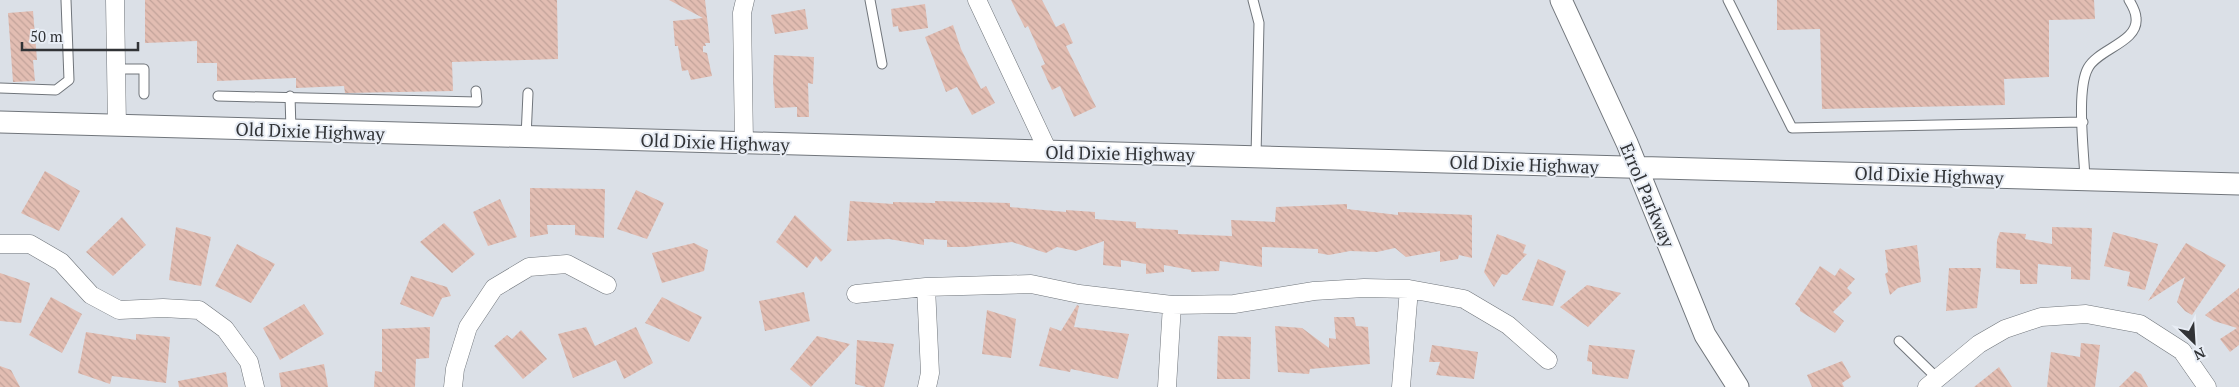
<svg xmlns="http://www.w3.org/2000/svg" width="2239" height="387" viewBox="0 0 2239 387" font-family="'PT Serif',serif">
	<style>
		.building { fill: url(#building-back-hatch) }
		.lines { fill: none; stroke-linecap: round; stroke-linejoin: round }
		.service-casing { stroke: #70757b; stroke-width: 11 }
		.minor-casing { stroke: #70757b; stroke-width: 19 }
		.tertiary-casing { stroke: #70757b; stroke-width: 23 }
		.service { stroke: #fff; stroke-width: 9 }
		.minor { stroke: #fff; stroke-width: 18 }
		.tertiary { stroke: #fff; stroke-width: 21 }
		.labels { text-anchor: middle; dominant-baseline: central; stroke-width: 4; stroke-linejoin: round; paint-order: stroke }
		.street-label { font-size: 18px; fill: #313336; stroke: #e8edf5 }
	</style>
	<defs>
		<pattern id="building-back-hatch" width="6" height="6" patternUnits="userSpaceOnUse" patternTransform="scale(1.25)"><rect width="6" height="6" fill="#e2bdb2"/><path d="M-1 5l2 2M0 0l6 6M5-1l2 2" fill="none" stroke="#c2a39a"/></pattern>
	</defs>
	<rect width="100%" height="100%" fill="#dbe0e7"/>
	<path class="building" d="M145,0H557L558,59L452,62L453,91L345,93L344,86L296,88V78L217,81V63H197V41L145,43Z
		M669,0H705L710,43H705L706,46H703V52L707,53L712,76L691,80L688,70L682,71L678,46H675L673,21L703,18Z
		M1011,0H1042L1056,27L1064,23L1073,43L1066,46L1096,107L1074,117L1060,86L1052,90L1041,66L1045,64L1028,26L1025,28Z
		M1777,0H2094L2095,19L2049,20V77L2004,79L2005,105L1822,109L1820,29L1777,30Z
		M925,4L928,28L899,32L898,26L893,27L891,9Z
		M805,9L808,29L775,34L771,15Z
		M33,11L37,60H33L35,81L13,82L8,13Z
		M953,25L961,49L981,89L986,86L995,103L972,115L957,87L946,92L925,37Z
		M774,55L814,57L813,84L808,83L809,117H797V107L775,108L773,82Z
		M45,171L80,191L59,231L21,213Z
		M530,188L605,189L604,238L575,235V225H547L548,234L530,237Z
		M636,190L664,203L647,239L617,229Z
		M500,199L517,237L488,246L473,212Z
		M850,201L893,204V202L935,203V201L1010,203V207L1066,212V210L1095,212V219L1136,222V228L1178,230V234L1232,236L1231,220L1275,222L1276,207L1347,204V209L1398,215V212L1472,215V258L1459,255L1458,259L1440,262V251L1406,257L1395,248L1377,252L1350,251L1329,255L1318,253V249L1262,247V267L1220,261L1219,271L1191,272V270L1164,265V272L1146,274V264L1121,260V267L1103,265L1104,241L1076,251L1057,247L1046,253L1012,242L965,247H947V240L924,239V245L889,239L847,241Z
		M795,215L832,250L821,262L816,256L807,268L776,242Z
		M122,217L146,245L113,276L86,252Z
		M444,223L475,254L452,273L420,242Z
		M176,227L211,237L201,286L169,280Z
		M2052,227L2092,228L2090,280L2071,279V267L2038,264L2037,284H2020V270L1996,268L1997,240L2000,232L2026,234L2025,239L2052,244Z
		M2113,232L2158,244L2145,290L2127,286L2130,272L2104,266Z
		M1497,234L1526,245L1523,253L1527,254L1507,275L1502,274L1494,287L1484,272Z
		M694,243L708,250L704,271L662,283L652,253Z
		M2186,243L2226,265L2192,315L2185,311L2177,302L2185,277L2148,301Z
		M237,244L275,264L251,303L215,286Z
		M1917,245L1921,282L1898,288L1890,295L1885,274L1888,272L1885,250Z
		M1538,259L1566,271L1553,306L1522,300Z
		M1820,266L1835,276L1840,268L1855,279L1847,288L1852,293L1833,312L1844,321L1835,333L1800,311V308L1795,304Z
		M1949,268H1981L1977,308L1946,311Z
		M0,273L30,283L21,323L0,321Z
		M411,276L447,287L451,296L442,298L433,317L400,304Z
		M1587,285L1621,293L1588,327L1560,307Z
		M2239,288V345L2230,352L2220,339L2237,328L2214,321L2205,315Z
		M804,292L810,321L765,331L759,301Z
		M51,297L82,314L62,353L29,335Z
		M662,297L702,317L689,342L645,323Z
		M304,304L324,334L280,360L263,328Z
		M1077,305L1079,306L1074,327L1129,334L1118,379L1071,369L1070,372L1039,366L1050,327L1061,331Z
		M987,310L1016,319L1011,358L982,354Z
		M1334,317H1354L1356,326L1368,327L1370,364L1310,369L1309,374L1278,372L1275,326L1302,328L1329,348V338L1336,339Z
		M430,327L429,358L416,359L415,387H374L375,371L382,372V329Z
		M586,327L595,346L636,327L653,363L624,379L616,360L573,378L558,334Z
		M521,330L547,359L523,379L494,346L507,335L512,339Z
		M86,332L136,340V334L170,337L166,383L112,376L110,384L78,373Z
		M817,336L850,344L811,387L790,369Z
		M1218,336L1251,337L1250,379H1217Z
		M857,340L894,344L884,387H866L855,384Z
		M2081,343L2100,345L2095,387H2047L2051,352L2080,357Z
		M1432,345L1478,352L1474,379L1436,375L1440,362H1429Z
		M1589,345L1635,350L1628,379L1592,374V362L1587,361Z
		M1842,361L1851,377L1842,383L1844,387H1812L1807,375Z
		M324,364L328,387H281L279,373Z
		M0,366L11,370L20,387H0Z
		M1999,367L2012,387H1974Z
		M2135,371L2141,374L2148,387H2119Z
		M226,372L228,387H179L178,381Z"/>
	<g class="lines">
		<defs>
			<path id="service" d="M870,0L882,64
				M1253,0L1259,23L1256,156
				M1728,0L1792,128L2083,122
				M115,69H144V94
				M0,88L56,90L69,80L66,0
				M218,96L477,102L476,91
				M290,96L291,130
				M526,137L528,93
				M2085,179C2084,152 2076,90 2088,68C2098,49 2139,42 2136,18C2136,12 2132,5 2129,0
				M1899,341L1937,378"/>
			<path id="minor" d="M115,0L117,126
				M977,0L1048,151
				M744,143L742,13L745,0
				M0,244H30L61,262L91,295L119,310L163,308L199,310L225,329L249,362L255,387
				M926,287L930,373L927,387
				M856,294L926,287L1031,284L1079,294L1172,305L1234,304L1314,291L1364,288L1409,289L1464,299L1508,325L1548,360
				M453,387L455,369L468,327L494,288L529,267L567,264L607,285
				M1167,387L1172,305
				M1401,387L1409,289
				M1927,387L1979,344L2005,329L2041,317L2086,314L2140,324L2182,351L2207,387"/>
			<path id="tertiary" d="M1561,0L1627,143L1705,335L1738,387
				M0,122L2239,184"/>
		</defs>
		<use href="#service" class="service-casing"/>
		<use href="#minor" class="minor-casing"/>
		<use href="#tertiary" class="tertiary-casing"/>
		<use href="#service" class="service"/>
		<use href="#minor" class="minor"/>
		<use href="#tertiary" class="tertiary"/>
	</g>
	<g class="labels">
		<g class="street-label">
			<text transform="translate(310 131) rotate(2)">Old Dixie Highway</text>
			<text transform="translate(715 142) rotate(2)">Old Dixie Highway</text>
			<text transform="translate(1120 153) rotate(1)">Old Dixie Highway</text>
			<text transform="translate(1524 164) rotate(2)">Old Dixie Highway</text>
			<text transform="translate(1929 175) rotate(2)">Old Dixie Highway</text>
			<text transform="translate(1648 195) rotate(67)">Errol Parkway</text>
		</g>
	</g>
	<g transform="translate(2194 342) rotate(155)" stroke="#e8edf5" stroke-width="4" paint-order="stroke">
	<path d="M0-4L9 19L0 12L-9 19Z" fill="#313336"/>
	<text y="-8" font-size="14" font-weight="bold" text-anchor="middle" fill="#313336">N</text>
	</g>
	<path d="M22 42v8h116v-8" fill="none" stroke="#313336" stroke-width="2.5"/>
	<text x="30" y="42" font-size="15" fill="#313336" stroke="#e8edf5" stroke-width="4" paint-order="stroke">50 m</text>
</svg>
